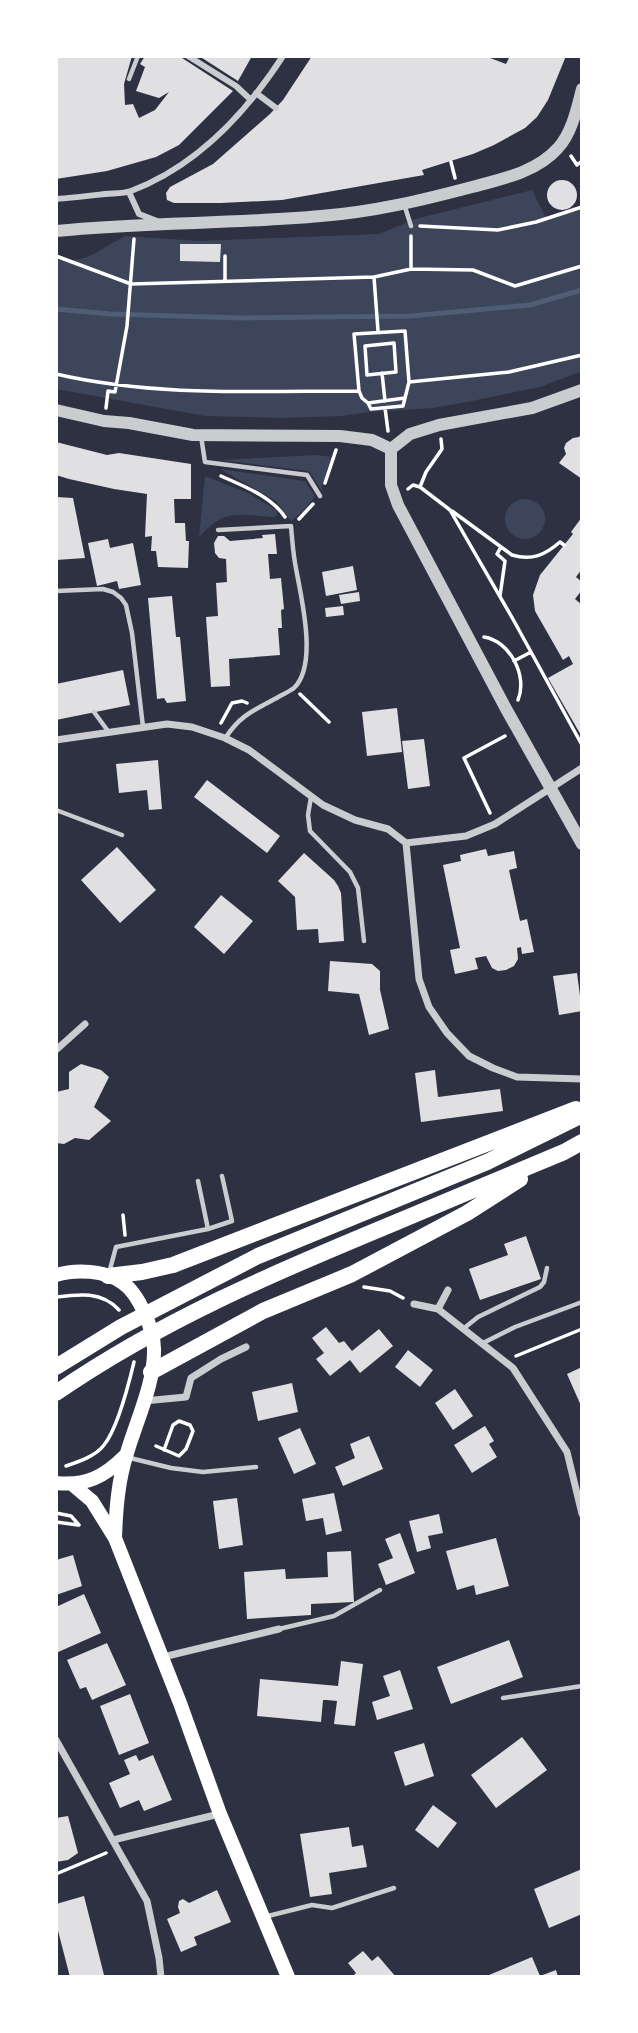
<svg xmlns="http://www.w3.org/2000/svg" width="638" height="2033" viewBox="0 0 638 2033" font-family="'Exo 2',sans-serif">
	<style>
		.green { fill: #3c4559 }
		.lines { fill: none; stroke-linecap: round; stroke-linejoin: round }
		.stream { stroke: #4f5d75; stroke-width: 5 }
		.building { fill: #e0e0e3 }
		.path { stroke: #fff; stroke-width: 3.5 }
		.service { stroke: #caccd0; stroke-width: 4.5 }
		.pedestrian { stroke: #caccd0; stroke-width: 6 }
		.minor { stroke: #caccd0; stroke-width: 7 }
		.tertiary { stroke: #caccd0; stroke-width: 12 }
		.primary { stroke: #fff; stroke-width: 14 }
		.trunk { stroke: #fff; stroke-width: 16 }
	</style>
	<rect width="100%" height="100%" fill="#2d3142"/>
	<path class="green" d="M532,190L546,218L582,210V371L540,387L467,402L433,408L370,412L341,416L283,418L205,416L56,389V260L70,261L88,257L125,236L199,241L379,234L415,219Z
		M317,455L331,457L321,490L309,471L220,460Z
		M220,469L305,481L315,496L306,508L291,521L276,501Z
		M205,476L250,494L276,510L277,516L272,517C236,515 226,508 199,537Z
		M505 519a20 20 0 1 1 40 0a20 20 0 1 1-40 0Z"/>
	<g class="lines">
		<path class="stream" d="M56,309L110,314L243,318L411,316L530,305L582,290"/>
	</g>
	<path class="building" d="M56,56H132L124,84L125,105L133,104L139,118L155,110L169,92L159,98L136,91L145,67L140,64L145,56H179L233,91L179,145L156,157L107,171L56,179Z
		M199,56H252L238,81Z
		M312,56H485L506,64L510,56H566L548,100L537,117L525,128L494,145L473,154L422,170L424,175L282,200L221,203H174L167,200L166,193L170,187L213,164L270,114L283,100Z
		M547 195a15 15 0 1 1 30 0a15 15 0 1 1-30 0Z
		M180,244H221L220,262L180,261Z
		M582,432V479L559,463L566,454L564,448L566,443L573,438L579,437Z
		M56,442L107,455L119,453L191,464V499H174L175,523H185L186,541H189L188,568L158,567L156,551H151L152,536L145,537L147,494L114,489L69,479L56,475Z
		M56,497L73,498L85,558L56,560Z
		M582,517V569L576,577L582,582V590L575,599L582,605V737L548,678L573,664L569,656L563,660L535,611L533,595L540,575L573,534L571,532Z
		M275,534L277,554H268L270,579L281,578L284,609L281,610L282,628H278L280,655L229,659L230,686L211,687L206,617L218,616L216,583L227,582L226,559L219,558L215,553L214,543L218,536H224L230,541L263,538L262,535Z
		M108,539L110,548L133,543L141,585L119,589L117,581L97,586L88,543Z
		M353,566L357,590L326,596L322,572Z
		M359,592L360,601L341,604L339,595Z
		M172,596L176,637H180L186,701L167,703L164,698L157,699L148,598Z
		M343,606L344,615L326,617L325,608Z
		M123,670L130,705L56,720V684Z
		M397,708L402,752L367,756L362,712Z
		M424,739L430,786L408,789L402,741Z
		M158,760L162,809L149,810L147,790L119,793L116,764Z
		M207,780L280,836L267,853L194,797Z
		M117,847L156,890L120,923L81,880Z
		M486,849L488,856L514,851L517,868L509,870L520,921L527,919L534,952L522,954L521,947L517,948L518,959L514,966L506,970L498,971L492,968L486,956L475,958L478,969L455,974L450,950L460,948L443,865L461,861L460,855Z
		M304,853L334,880L338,886L341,893L344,941L319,943L318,929L297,930L295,897L278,881Z
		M221,895L253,921L224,954L194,927Z
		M330,961L372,964L380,971V990L389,1029L369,1035L359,994L328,991Z
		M577,973L582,1011L559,1015L553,976Z
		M81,1064L101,1070L109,1077L94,1107L111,1121L89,1140L75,1138L64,1144L56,1143V1092L69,1089V1072Z
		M435,1070L438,1097L500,1089L503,1111L421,1122L415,1073Z
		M526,1236L541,1279L480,1300L469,1269L508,1255L504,1244Z
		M326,1327L339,1343L344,1341L352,1351L379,1329L393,1346L360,1373L350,1360L330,1376L316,1359L324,1353L312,1338Z
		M408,1350L433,1370L420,1387L395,1367Z
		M582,1367V1408L567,1374Z
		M292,1383L298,1412L258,1421L252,1392Z
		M455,1389L473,1416L453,1430L435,1403Z
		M485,1426L494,1441L489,1444L497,1457L472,1473L454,1445Z
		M300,1428L316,1464L294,1474L278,1438Z
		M369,1436L383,1469L343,1486L335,1467L355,1458L350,1444Z
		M334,1493L342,1531L326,1535L323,1518L306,1521L302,1499Z
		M237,1498L243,1545L219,1549L213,1501Z
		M439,1514L443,1533L428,1536L431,1548L417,1552L409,1521Z
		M400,1533L415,1573L386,1585L378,1564L393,1558L385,1539Z
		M496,1538L509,1586L476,1595L474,1585L457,1590L446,1551Z
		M351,1551L354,1602L311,1604V1615L247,1619L244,1572L285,1569L286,1579L328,1577L327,1552Z
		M73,1555L82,1586L56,1595V1560Z
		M84,1594L101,1633L56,1653V1607Z
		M509,1640L523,1677L451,1704L437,1667Z
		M107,1643L126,1685L92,1700L86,1687L80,1689L67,1660Z
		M341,1661L363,1664L355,1726L334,1724L337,1701L327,1700H323L321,1722L257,1716L260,1679L338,1686Z
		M400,1670L413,1709L377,1720L372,1702L390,1696L383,1676Z
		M130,1694L149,1743L119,1755L100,1706Z
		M522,1737L547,1770L496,1808L471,1775Z
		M424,1743L434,1776L405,1786L394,1752Z
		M136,1755L139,1761L153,1755L172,1800L144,1811L139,1800L120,1808L109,1783L130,1774L124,1760Z
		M433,1805L457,1823L438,1848L415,1830Z
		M68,1816L78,1853L68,1860L56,1862V1818Z
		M349,1827L352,1847L363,1845L367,1867L329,1873L332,1894L310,1897L300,1834Z
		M582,1869V1914L549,1928L534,1889Z
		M217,1890L231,1922L194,1937L197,1945L181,1952L167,1919L180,1913L178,1907L179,1901L183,1899L189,1903Z
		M84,1896L104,1975L97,1977H70L56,1923V1904Z
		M363,1951L372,1961L378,1956L396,1977H352L356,1973L348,1963Z
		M532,1957L540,1976L556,1970L558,1977H490L489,1975Z"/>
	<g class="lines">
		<path class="path" d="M571,156L577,165L582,161
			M451,162L455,178
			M420,226L498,230L536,222L582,207
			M56,256L131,284L374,277L411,269L473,270L515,286L582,266
			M225,256V281
			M411,269V236
			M374,277L378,331
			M394,343L396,372L367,375L365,346Z
			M382,373L385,401
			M56,374C155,397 258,391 359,391L362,398L368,403L405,398L409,382L509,372L582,355
			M359,391L354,334L405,331L409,382
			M368,403L371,409L403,406L405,398
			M106,408L108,391L115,392L127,326L134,239
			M385,408L388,431
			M221,476C243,486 271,496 285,517
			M325,483L336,450
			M420,487L450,510L514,621L582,745
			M408,489L413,485L420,487L426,472L442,449L441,439
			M452,511L512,555C532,561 545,555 560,542L564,545
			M299,519L313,504
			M500,596L505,561L497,554L501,547
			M484,637C510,641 528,676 518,700
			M514,661L531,652
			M300,694L329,722
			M221,723L232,703L242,701L247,703
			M490,813L464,758L505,736
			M123,1215L125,1235
			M364,1287L390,1291L403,1298
			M56,1297C79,1294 102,1291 119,1310
			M516,1356L582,1329
			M156,1446L179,1456L186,1449L193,1431L190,1425L179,1421L173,1425L164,1450
			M66,1466C78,1462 96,1456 104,1445C117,1429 129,1383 134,1362
			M56,1513L71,1516L79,1525
			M56,1522L78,1525
			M56,1874L106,1853"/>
		<path class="service" d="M129,79L138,56
			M405,207L411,226
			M201,436L205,462L307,475L320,496
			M218,530L291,526C292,538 293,551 295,563C300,593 319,664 294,688C290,691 284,694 280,696C256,710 242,713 226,737
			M56,591L103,589L113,592L121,598L126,605L132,633L143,727
			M94,712L108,731
			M311,797L308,815L310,831L350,872L358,888L364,941
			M56,810L122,835
			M198,1181L208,1229
			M109,1273L116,1247L208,1229L232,1221L222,1176
			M463,1329L478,1317L540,1287L544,1282L547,1268
			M483,1343L515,1327L582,1302
			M130,1458L171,1468L203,1472L256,1467
			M279,1629L334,1616L380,1590
			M503,1698L582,1686
			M264,1917L312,1905L332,1908L394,1888"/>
		<path class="pedestrian" d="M188,56L236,86L251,100
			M256,93L276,108
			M129,192L139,214L157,221
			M56,199C72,198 88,196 105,194C113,193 123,194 131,191C197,166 246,113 283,56"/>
		<path class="minor" d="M56,740L167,724L192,727L225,738L249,750L323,805L355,820L388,829L406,843L466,836L495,824L582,768
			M406,843L419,979L429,1007L447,1033L469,1056L493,1068L517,1077L582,1079
			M56,1050L85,1024
			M414,1304L438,1309L513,1368L567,1452L582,1514
			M438,1309L448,1290
			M144,1401L186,1397L191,1378L221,1359L246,1347
			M163,1657L279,1629
			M56,1740L147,1901L159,1958L161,1977
			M113,1840L219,1814"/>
		<path class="tertiary" d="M56,231C144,222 233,224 321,216C373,212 423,200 472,187C502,179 537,172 558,148C572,133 577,108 582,89
			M56,410L104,421L129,423L193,435L340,436L372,440L391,449
			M391,449V485L398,505L505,707L582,844
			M391,449L410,434L439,425L532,408L582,390"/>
		<path class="primary" d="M56,1275C76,1269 105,1270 123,1283C139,1294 154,1330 154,1349C155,1382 136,1422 127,1453C118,1481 116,1509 115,1538
			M56,1483C86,1486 104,1477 125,1456
			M73,1485L92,1501L115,1538L180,1703L220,1814L288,1977"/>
		<path class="trunk" d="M108,1276L142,1272L173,1265L576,1109
			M56,1367L121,1327L258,1256L487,1162L582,1115
			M151,1372L263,1311L352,1274L467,1213L520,1179
			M56,1393C160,1321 276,1272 392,1224C450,1200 507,1176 564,1152L582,1142"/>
	</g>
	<rect width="638" height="2033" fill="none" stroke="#ffffff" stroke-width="116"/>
</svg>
